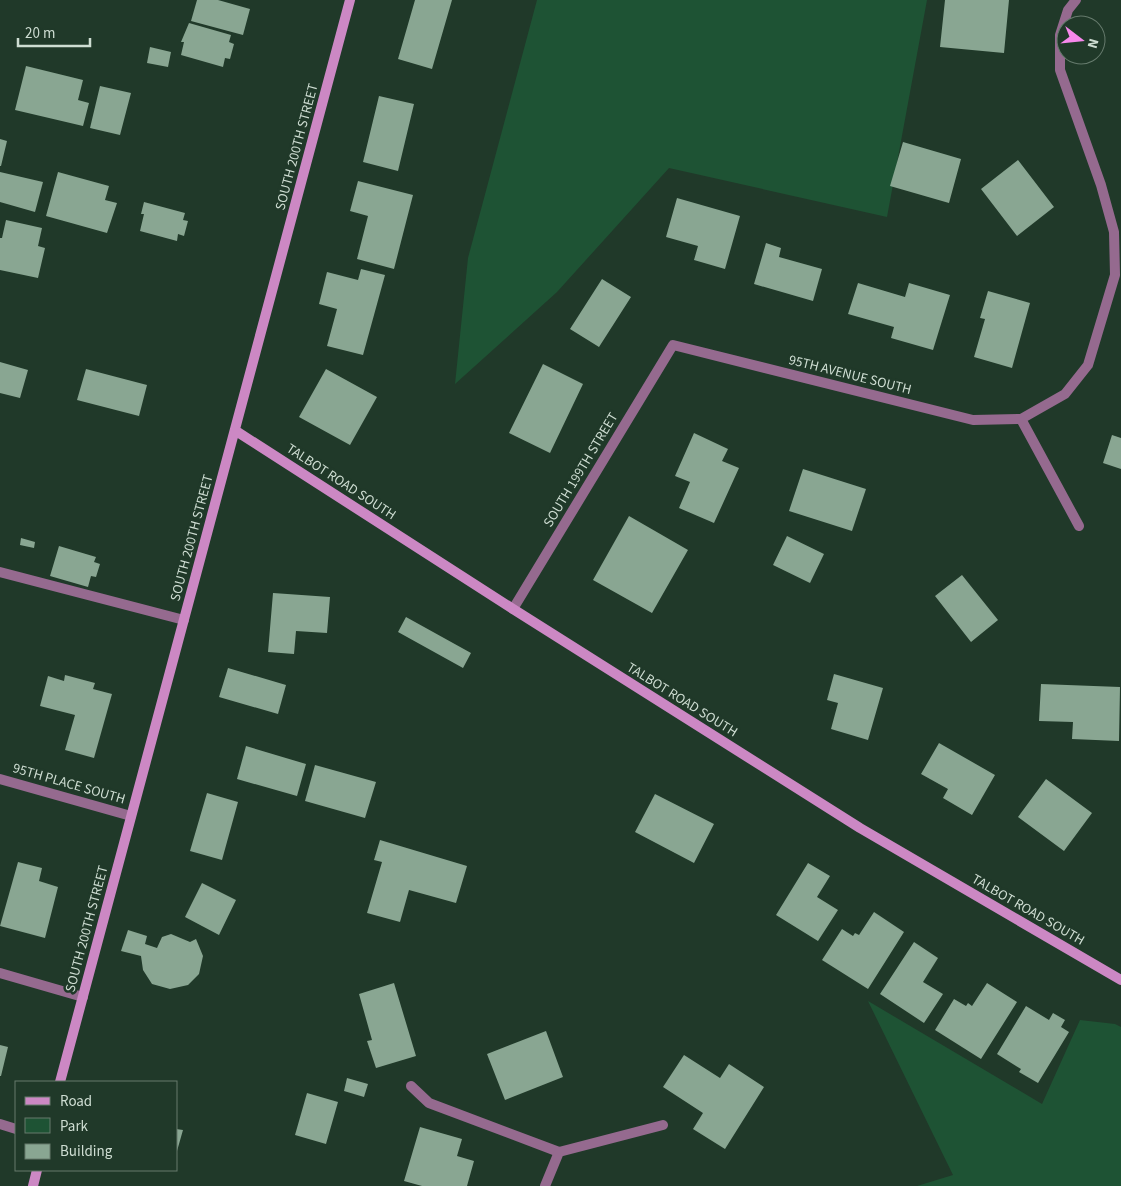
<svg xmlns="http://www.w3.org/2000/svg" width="1121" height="1186" viewBox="0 0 1121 1186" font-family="'Source Sans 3',sans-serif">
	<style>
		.green { fill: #1e5334 }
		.building { fill: #89a692 }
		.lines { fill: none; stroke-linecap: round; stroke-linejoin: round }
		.lane { stroke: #956a8f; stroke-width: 10 }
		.street { stroke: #956a8f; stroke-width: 10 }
		.secondary { stroke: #cc88c4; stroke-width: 10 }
		.labels { text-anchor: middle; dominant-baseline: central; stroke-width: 5; stroke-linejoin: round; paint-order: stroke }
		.street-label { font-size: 14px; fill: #ceddd2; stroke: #203929 }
	</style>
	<rect width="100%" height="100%" fill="#203929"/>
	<path class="green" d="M537,0H927L887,217L669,168L557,292L455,384L468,258Z
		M868,1001L1042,1104L1080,1020L1115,1024L1121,1027V1186H917L953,1175Z"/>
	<path class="building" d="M197,0H218L250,9L243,35L191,21Z
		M415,0H452L432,69L398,59Z
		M945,0H1009L1004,53L940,47Z
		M189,23L231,35L229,42L234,44L230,59L225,58L223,67L181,55L184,42H181Z
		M150,47L171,52L168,67L147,63Z
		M26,66L83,80L78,100L89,103L83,126L15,110Z
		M100,86L131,93L120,135L90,128Z
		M379,96L414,104L398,171L363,162Z
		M0,139L7,141L1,166H0Z
		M903,142L961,159L949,203L890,186Z
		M1018,160L1054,207L1017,236L981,189Z
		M0,172L43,182L35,212L0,202Z
		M58,172L109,186L105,200L117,203L107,233L46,216Z
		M358,181L413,195L394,269L357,259L368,216L350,211Z
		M677,198L740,216L725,269L694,260L698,246L666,237Z
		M144,202L185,213L183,220L188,221L184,236L178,234L177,241L140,231L144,214H141Z
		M6,220L42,228L38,246L45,248L38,278L0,270V238H2Z
		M766,243L781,248L779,257L822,269L813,301L754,284Z
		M361,269L385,275L363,355L327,346L337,309L319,304L327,272L358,280Z
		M602,279L631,297L599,347L570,329Z
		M858,283L905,297L909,283L950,295L933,350L891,338L894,327L848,314Z
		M988,291L1030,303L1012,368L974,357L985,319L980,318Z
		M0,362L28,370L20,398L0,393Z
		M543,364L583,384L550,453L509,433Z
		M86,369L147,385L139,416L77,400Z
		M326,369L377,397L350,445L299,417Z
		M694,433L728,449L722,461L739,468L714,523L679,508L690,482L675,476Z
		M1112,435L1121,438V469L1103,463Z
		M803,469L866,489L852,531L789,511Z
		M629,516L688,550L652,613L593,580Z
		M787,536L824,554L810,583L773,565Z
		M21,538L35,542L34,548L20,545Z
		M59,546L96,557L94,562L100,564L96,577L91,576L88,587L50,576Z
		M962,575L998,620L971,642L935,596Z
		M273,593L330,597L327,633L296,631L294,654L268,652Z
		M406,617L471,653L463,668L398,632Z
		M228,668L286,685L278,714L219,697Z
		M834,674L883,688L868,740L831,729L838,703L827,700Z
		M65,675L95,683L93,689L112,694L94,758L65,750L75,715L40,706L48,676L64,681Z
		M1041,684L1120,687L1119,741L1072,739L1073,722L1039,721Z
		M939,743L995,775L972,815L943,798L948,789L921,774Z
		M246,746L306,764L297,796L237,779Z
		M315,765L376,782L365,818L305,801Z
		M1046,779L1092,813L1064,851L1018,817Z
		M207,793L238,802L222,860L190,851Z
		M655,794L714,824L694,863L635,832Z
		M380,840L467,866L456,903L409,890L400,922L367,913L382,862L374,860Z
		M18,862L42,868L39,881L58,887L45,938L0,926Z
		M808,863L830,876L817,897L838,910L818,941L776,915Z
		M202,883L236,900L219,935L185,917Z
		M874,912L904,932L868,989L822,960L842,929L853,936L855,933L859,935Z
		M128,930L147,936L145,944L157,948L162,937L171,934L190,942L196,939L203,956L199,974L188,985L170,989L152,984L143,970L141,956L121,951Z
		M914,942L938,958L923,982L943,994L924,1023L880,994Z
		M394,983L416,1056L376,1068L367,1041L372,1040L359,994Z
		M987,983L1017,1002L981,1059L935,1030L954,999L966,1006L968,1003L972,1006Z
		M1026,1006L1049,1020L1053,1013L1065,1020L1061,1027L1069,1032L1038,1083L1019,1072L1021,1069L997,1054Z
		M546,1031L563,1077L505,1100L487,1054Z
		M0,1045L8,1047L1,1076H0Z
		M684,1055L720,1078L729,1064L764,1087L725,1149L693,1129L703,1113L663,1087Z
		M347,1078L368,1084L364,1097L344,1091Z
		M307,1093L338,1102L326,1144L295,1135Z
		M420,1127L462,1139L457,1156L474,1161L467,1186H422L404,1181Z
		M176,1129L183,1130L177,1151H176Z"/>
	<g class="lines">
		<path class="lane" d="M0,572L184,620
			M0,973L83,997
			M411,1086L429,1103L559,1152
			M0,1124L16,1129"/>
		<path class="street" d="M1076,0L1068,10L1060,35V70L1101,185L1114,232L1115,275L1088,365L1065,394L1021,419L1079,526
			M513,609L673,345L973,420L1021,419
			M0,779L131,816
			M545,1186L559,1152L663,1125"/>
		<path class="secondary" d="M236,431L513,609L860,828L1121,980
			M60,1082L350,0
			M33,1186L37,1170"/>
	</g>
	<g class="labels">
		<g class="street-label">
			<text transform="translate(297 147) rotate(-75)">SOUTH 200TH STREET</text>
			<text transform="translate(850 375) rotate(14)">95TH AVENUE SOUTH</text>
			<text transform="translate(581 470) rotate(-59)">SOUTH 199TH STREET</text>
			<text transform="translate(341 482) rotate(33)">TALBOT ROAD SOUTH</text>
			<text transform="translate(192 538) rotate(-75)">SOUTH 200TH STREET</text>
			<text transform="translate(682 700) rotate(32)">TALBOT ROAD SOUTH</text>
			<text transform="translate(69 784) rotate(16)">95TH PLACE SOUTH</text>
			<text transform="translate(1028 910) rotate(30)">TALBOT ROAD SOUTH</text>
			<text transform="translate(87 929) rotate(-75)">SOUTH 200TH STREET</text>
		</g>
	</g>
	<rect x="15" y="1081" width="162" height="90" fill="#203929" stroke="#667b6d"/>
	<rect x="25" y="1097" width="25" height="8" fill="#cc88c4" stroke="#667b6d"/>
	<text x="60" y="1106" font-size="15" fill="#ceddd2">Road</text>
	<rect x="25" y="1118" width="25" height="15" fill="#1e5334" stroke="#667b6d"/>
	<text x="60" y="1131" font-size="15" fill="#ceddd2">Park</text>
	<rect x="25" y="1144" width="25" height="15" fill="#89a692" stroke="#667b6d"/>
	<text x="60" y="1156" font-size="15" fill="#ceddd2">Building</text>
	<g transform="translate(1081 40) rotate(106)"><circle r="24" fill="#203929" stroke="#667b6d"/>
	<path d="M0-4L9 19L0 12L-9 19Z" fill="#f788ec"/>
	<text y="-8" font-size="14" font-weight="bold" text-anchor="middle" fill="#ceddd2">N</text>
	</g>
	<path d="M18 38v8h72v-8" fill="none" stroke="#ceddd2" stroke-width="2.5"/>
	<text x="25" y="38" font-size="15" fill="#ceddd2" stroke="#203929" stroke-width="4" paint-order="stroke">20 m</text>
</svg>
